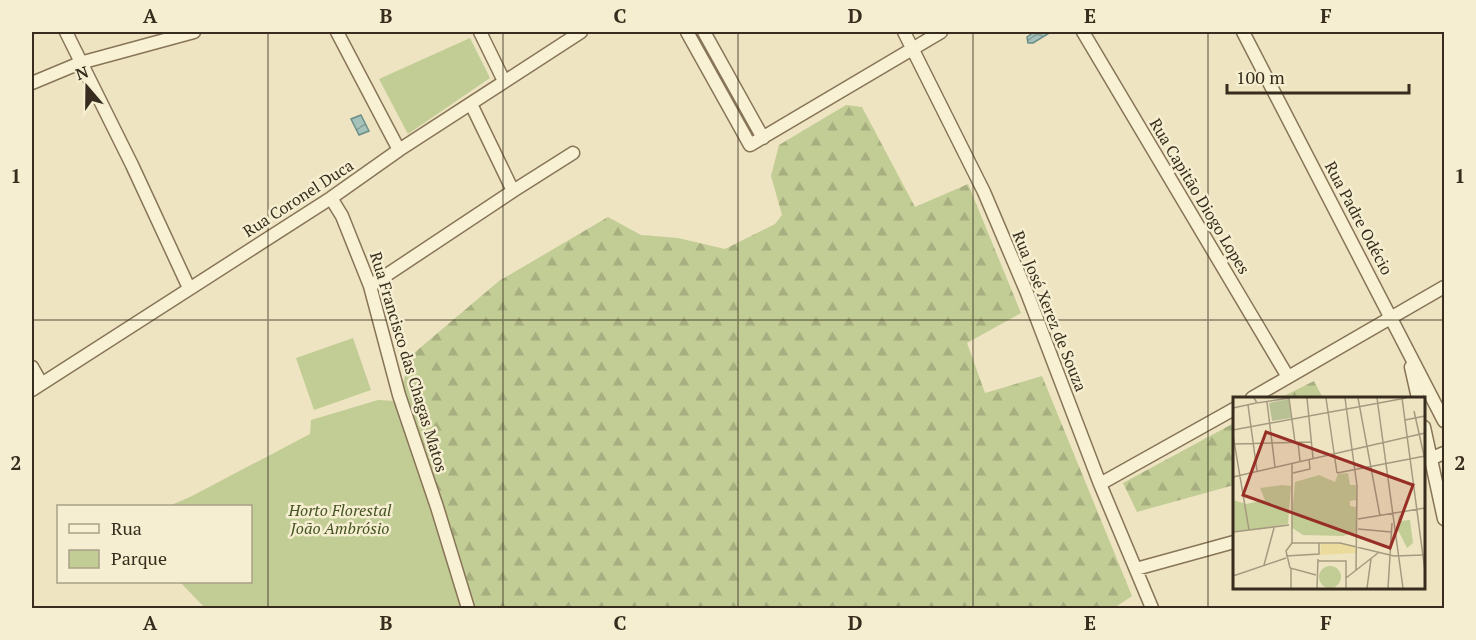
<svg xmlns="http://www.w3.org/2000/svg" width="1476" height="640" viewBox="0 0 1476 640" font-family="'PT Serif',serif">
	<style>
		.forest { fill: url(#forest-firs) }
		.park { fill: #c2cc95 }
		.water { fill: url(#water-waves); stroke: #6b8f88; stroke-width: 1.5 }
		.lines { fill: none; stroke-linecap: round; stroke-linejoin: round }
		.minor-casing { stroke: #887558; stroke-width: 15 }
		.minor { stroke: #f9f1d4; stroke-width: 12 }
		.grid { fill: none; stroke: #372c1d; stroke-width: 1.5; stroke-opacity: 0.55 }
		.labels { text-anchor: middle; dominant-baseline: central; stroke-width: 5; stroke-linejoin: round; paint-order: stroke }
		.street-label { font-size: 16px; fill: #372c1d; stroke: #f6eed0 }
		.park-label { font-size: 16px; font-style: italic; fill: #445423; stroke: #f6eed0 }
		.inset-road { fill: none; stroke: #a59a7f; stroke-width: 1.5 }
		.view { fill: #982f27; fill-opacity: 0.15; stroke: #982f27; stroke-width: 3 }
		.inset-edge { fill: none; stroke: #372c1d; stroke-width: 3 }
		.neatline { fill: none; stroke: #372c1d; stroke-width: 2 }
		.grid-label { font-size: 20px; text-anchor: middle; font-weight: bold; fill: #372c1d }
	</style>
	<defs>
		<pattern id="forest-firs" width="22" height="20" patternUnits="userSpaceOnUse" patternTransform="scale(1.5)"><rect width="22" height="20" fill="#c2cc95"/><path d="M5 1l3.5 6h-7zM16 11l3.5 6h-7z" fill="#a7af80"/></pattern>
		<pattern id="water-waves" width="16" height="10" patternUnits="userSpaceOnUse" patternTransform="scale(1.5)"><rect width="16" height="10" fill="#a4c1ba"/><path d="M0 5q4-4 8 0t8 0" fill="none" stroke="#869d97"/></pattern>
	</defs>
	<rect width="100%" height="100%" fill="#eee4c1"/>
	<path class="forest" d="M846,105L862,107L915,207L968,184L1021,313L967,343L985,393L1042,376L1132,596L1114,608H473L399,395L405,376L414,353L499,281L608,217L641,235L678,238L725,249L775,224L782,215L771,176L779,145Z
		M1314,381L1323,398H1280Z
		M1234,423V485L1137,512L1123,483Z"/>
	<path class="park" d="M470,38L490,78L408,134L379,79Z
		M353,338L371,390L314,410L296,358Z
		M378,400L395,401L462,608H205L180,582H250V506H169L192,496L310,434L311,420Z"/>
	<path class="water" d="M1034,32H1051L1033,43H1028L1027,37Z
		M361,115L369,131L359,135L351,119Z"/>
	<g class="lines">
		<defs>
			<path id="minor" d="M66,32L132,165L189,288
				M337,32L399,150
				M480,32L504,81
				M687,32L750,145L941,32
				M704,32L763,138
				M904,32L984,192L1027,293L1100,484L1152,608
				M1083,32L1288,377
				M1243,32L1444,421
				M32,83L80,63L194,32
				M513,191L573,153
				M331,198L342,216L370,286L399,395L437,507L468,608
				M370,286L513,191L471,104
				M32,367L41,383
				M1411,367L1418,398
				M32,390L331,198L399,150L581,32
				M1252,398L1444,287
				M1424,427L1444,519
				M1430,459L1444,453
				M1100,484L1234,409
				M1136,569L1234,542"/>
		</defs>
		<use href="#minor" class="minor-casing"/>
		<use href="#minor" class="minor"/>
	</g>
	<path class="grid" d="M268,32V608M503,32V608M738,32V608M973,32V608M1208,32V608M32,320H1444"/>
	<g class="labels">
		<g class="street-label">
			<text transform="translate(1200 196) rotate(59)">Rua Capitão Diogo Lopes</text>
			<text transform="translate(298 198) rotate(-33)">Rua Coronel Duca</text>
			<text transform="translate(1359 218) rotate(62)">Rua Padre Odécio</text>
			<text transform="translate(1050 311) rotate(68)">Rua José Xerez de Souza</text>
			<text transform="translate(409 362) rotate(73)">Rua Francisco das Chagas Matos</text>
		</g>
		<g class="park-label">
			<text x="340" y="510">Horto Florestal<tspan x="340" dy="18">João Ambrósio</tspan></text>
		</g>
	</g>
	<g transform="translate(1233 397)">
		<rect width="192" height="192" fill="#eee4c1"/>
		<path d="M115,76L117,88H123V103L117,104V109L123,110L124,135L110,139L70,138L58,130L62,85L86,78L102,85L105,77ZM166,117L168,124L177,123L180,146L174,151L164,131ZM86 180a11 11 0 1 1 22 0a11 11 0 1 1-22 0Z" fill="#c2cc95"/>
		<path d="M88,147H107L124,149L123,156L87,158Z" fill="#ebdc9d"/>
		<path d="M56,2L58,21L39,24L36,6Z" fill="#b8c194"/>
		<path d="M49,88L58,89L55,127L0,135V103L13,107L32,103L27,91Z" fill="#c2cc95"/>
		<path class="inset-road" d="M21,1L24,6L57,1M56,1L62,45M74,1L80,61M93,1L104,76M112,1L124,89L123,174M125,1L147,119M144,1L170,191M169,1L192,174M34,5L42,70M15,8L24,74M0,11L23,6M181,14L192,63M172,23L192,19M0,33L173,1M0,38L16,133M65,45L67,64M2,47L79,45M60,76L77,72L76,62M104,76L192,59M0,80L192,36M125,122L192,111M125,132L158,135M0,135L56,128M59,146H107L161,159L191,158M59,146V66M59,146L53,154L57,171L83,178M53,159L86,157V146M85,164H113V191M31,168L41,131M58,172V191M0,179L53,161M113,181L145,156M84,191L85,162M134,191L138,162M155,191L159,126"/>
		<path class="view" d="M33,35L180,88L157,151L10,98Z"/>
		<rect width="192" height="192" class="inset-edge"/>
	</g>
	<rect width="1476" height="640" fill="none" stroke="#f6eed0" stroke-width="66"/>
	<rect x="57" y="505" width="195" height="78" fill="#f6eed0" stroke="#aaa088" stroke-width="1.5"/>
	<rect x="69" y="524" width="30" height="9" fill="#f9f1d4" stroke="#aaa088" stroke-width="1.5"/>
	<text x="111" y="535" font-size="18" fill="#372c1d">Rua</text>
	<rect x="69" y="550" width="30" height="18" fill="#c2cc95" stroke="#aaa088" stroke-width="1.5"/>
	<text x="111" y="565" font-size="18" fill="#372c1d">Parque</text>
	<g transform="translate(87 87) rotate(340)" stroke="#f6eed0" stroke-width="4.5" paint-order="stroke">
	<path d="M0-4.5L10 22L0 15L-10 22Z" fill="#372c1d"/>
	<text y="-9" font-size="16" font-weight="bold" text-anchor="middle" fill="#372c1d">N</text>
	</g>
	<path d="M1227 84v9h182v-9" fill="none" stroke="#372c1d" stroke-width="3"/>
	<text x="1236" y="84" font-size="18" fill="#372c1d" stroke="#f6eed0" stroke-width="4.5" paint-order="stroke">100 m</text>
	<rect x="33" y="33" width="1410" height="574" class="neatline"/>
	<g class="grid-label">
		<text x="150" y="23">A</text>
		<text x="386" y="23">B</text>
		<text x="620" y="23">C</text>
		<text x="855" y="23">D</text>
		<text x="1090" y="23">E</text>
		<text x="1326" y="23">F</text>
		<text x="16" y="183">1</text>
		<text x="1460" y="183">1</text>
		<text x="16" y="470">2</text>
		<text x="1460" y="470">2</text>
		<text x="150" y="630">A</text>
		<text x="386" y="630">B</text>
		<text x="620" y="630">C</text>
		<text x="855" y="630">D</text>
		<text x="1090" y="630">E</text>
		<text x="1326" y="630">F</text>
	</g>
</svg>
